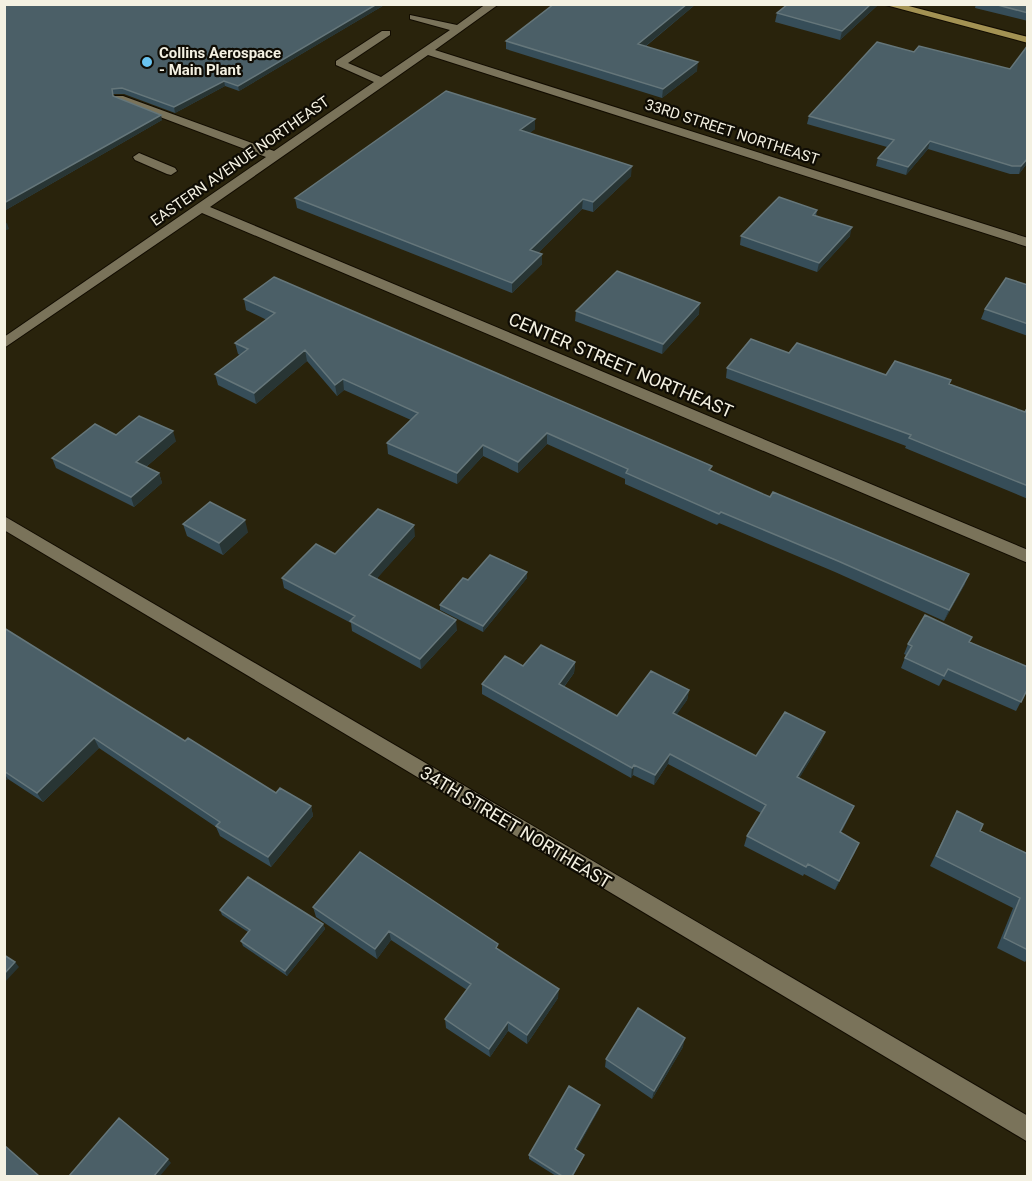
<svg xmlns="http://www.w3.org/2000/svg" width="1032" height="1181" viewBox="0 0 1032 1181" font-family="Roboto,sans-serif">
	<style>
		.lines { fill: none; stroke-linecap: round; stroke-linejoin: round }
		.minor-casing { stroke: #120c00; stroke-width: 2 }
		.major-casing { stroke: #120c00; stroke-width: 2 }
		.minor { fill: #7a735a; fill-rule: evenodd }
		.major { fill: #a39253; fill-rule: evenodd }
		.wall { fill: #364d58 }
		.shaded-wall { fill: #283534 }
		.building { fill: #4b5f67; stroke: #65767a; stroke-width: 1.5 }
		.poi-dot { fill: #69c4f1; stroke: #0f0c04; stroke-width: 2 }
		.labels { text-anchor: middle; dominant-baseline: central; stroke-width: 4.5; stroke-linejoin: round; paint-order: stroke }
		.far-poi-label { font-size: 15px; font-weight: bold; fill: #f4f1e2; stroke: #0f0c04; text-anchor: start }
		.far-street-label { font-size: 15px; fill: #f4f1e2; stroke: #0f0c04 }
		.street-label { font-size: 18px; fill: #f4f1e2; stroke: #0f0c04 }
	</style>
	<rect width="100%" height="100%" fill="#29230c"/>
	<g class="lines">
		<defs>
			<path id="minor" d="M486,4H499L435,50L1028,238V247L428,55L210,207L1028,550V563L202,213L4,348V337L266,157L115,100V96H123L274,151L374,82L336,65V61L382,31H390V35L348,63L381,77L450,30L410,19V15L457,25Z
				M139,153L175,168L177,171L171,175L167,174L135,160L133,157Z
				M4,516L1028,1116V1142L4,530Z"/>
			<path id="major" d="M882,4H901L1028,37V43Z"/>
		</defs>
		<use href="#minor" class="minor-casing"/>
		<use href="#major" class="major-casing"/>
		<use href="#minor" class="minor"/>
		<use href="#major" class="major"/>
	</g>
	<path class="wall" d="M4,4H386L239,91L225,86L175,113L124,94H113L114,97L162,120L4,211Z
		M554,4H696L645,47L697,71L662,98L506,49V41Z
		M879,4L840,40L775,22L777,13Z
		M976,4H1028V21L975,8Z
		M914,52L1010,69L1028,162L1019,174H1010L928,149L906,175L876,166L878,158L887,147L807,124L809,116Z
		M535,119V129L529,133L631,176L593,212L582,209L538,253L542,254V264L512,293L297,208L295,198Z
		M817,210L816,216L850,236L817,272L740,245L741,236Z
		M1028,285V336L981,319L985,309Z
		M244,299L711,471L965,584L944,621L835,572L719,523L717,525L625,484V479L547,444L518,473L483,456L457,484L388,454L387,443L411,420L344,390L337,396L307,361L256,404L218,385L215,374L240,355L238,354L235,343L267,320L246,310Z
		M576,311L699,314L662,354L575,321Z
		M789,353L886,375L950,384L1025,412L1028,411V499L905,448L906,446L726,378L727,368Z
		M116,435L176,441L146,467L159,473L162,483L134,507L56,468L52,458Z
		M183,524L248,532L223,555L187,536Z
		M415,536L377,578L457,630L421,669L352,631L351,623L284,588L282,578L335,554Z
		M527,578L483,632L440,610V605L468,580Z
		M4,628L185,741L276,793L311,806L313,816L271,867L220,836L216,827L99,748L43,802L8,779L4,781Z
		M970,642L1027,667L1028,666V688L1016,711L943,679L939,686L901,668L906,655L904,654L908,644Z
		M575,662L574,673L564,687L617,716L689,690L687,700L676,715L756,756L825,732L821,742L799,778L854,806L850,815L841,833L855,852L835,890L804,874L803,876L744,846L747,836L761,813L668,764L654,785L633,775L631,778L482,694V684L523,666Z
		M957,811L980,831L1028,854V958L1025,962L997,948L1013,908L930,866Z
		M313,907L498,949L558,998L527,1044L508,1031L490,1057L446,1028L445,1019L467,990L391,940L377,959L316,917Z
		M220,910L323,924L325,929L287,976L243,946L241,941L248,932L222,915Z
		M683,1047L652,1099L605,1067L606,1059Z
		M600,1105L599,1109L576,1150L583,1158L573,1176H556L529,1159V1155Z"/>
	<path class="shaded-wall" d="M377,4H386L239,91L238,86Z
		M687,4H696L637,53L638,44Z
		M871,4H879L840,40L842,31Z
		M698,62L697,71L662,98L663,89Z
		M224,81L225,86L175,113L174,107Z
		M161,115L162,120L4,211V203Z
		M535,119V129L520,141V130Z
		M930,141L928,149L906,175L908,167Z
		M1028,158V162L1019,174L1021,166Z
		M632,166L631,176L593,212V202Z
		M583,199L582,209L530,261V250Z
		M7,223L9,229L4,231V224Z
		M852,227L850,236L817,272L819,263Z
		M542,254V264L512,293V283Z
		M700,303L699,314L662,354L663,344Z
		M305,350L307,361L256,404L254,393Z
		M343,379L344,390L337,396L335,385Z
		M173,431L176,441L140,472L136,462Z
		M547,433V444L518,473V462Z
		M483,445V456L457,484V473Z
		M159,473L162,483L134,507L131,497Z
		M245,520L248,532L223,555L219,543Z
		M414,525L415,536L371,585L369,575Z
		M527,572V578L483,632V626Z
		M969,574L965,584L944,621L949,610Z
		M456,620L457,630L421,669L420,659Z
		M575,662L574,673L558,694L559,684Z
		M689,690L687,700L671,723L673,713Z
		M825,732L821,742L794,787L797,777Z
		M94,738L99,748L43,802L37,793Z
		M670,754L668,764L654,785L655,775Z
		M634,765L633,775L631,778L632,768Z
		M4,773L8,779L4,781Z
		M311,806L313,816L271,867L268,857Z
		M854,806L850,815L836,842L840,832Z
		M859,843L855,852L835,890L839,881Z
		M323,924L325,929L287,976L285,971Z
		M389,931L391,940L377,959L375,949Z
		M15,962L19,967L4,983V974Z
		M559,989L558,998L527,1044V1035Z
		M508,1022V1031L490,1057L489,1049Z
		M685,1038L683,1047L652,1099L654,1091Z
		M600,1105L599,1109L575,1153V1149Z
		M584,1155L583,1158L573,1176H572Z
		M168,1159L171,1163L160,1176H154Z"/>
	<path class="building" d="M4,4H377L238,86L224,81L174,107L122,88L112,89L113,96L161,115L4,203Z
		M554,4H687L638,44L698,62L663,89L506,41Z
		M788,4H871L842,31L777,13Z
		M994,4H1028V13Z
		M877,42L914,52L919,46L1010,69L1028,45V158L1021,166H1012L930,141L908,167L878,158L894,140L809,116Z
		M446,91L535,119L520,130L632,166L593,202L583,199L530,250L542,254L512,283L295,198Z
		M779,197L817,210L813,215L852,227L819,263L741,236Z
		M617,271L700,303L663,344L576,311Z
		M274,277L712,466L709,470L770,497L773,492L969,574L949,610L838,561L721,512L719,514L626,473L628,469L547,433L518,462L483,445L457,473L387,443L418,413L343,379L335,385L305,350L254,393L215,374L248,349L235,343L275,313L244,299Z
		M1006,278L1028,285V324L985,309Z
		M751,339L789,353L797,343L886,375L895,361L951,380L949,384L1025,412L1026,410L1028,411V486L909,438L911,435L727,368Z
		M139,416L173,431L136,462L159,473L131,497L52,458L95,424L116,435Z
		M210,502L245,520L219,543L183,524Z
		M378,509L414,525L369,575L456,620L420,659L350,621L355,616L282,578L316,544L335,554Z
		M490,555L527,572L483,626L440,605L463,578L468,580Z
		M925,615L972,637L969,642L1028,667V688L1021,702L948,669L944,676L905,658L912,646L908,644Z
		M4,628L185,741L188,738L276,793L280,788L311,806L268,857L216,826L220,822L94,738L37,793L4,771Z
		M541,645L575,662L559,684L617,716L651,671L689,690L673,713L756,756L785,712L825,732L797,777L854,806L840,832L859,843L839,881L808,864L806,867L747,836L766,805L670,754L655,775L634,765L632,768L482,684L505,656L523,666Z
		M957,811L983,824L980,831L1028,854V950L1004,938L1020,898L936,856Z
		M360,852L498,944L496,948L559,989L527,1035L508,1022L489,1049L445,1019L471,984L389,931L375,949L313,907Z
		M248,877L323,924L285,971L241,941L250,930L220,910Z
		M4,955L15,962L4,974Z
		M638,1008L685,1038L654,1091L606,1059Z
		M569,1086L600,1105L575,1149L584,1155L572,1176H562L529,1155Z
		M119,1118L168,1159L154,1176H69Z
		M4,1145L39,1176H4Z"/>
	<circle class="poi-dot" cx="147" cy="62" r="6"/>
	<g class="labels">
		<g class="far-poi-label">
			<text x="159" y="53">Collins Aerospace<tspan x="159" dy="17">- Main Plant</tspan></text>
		</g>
		<g class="far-street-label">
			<text transform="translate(732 132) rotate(18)">33RD STREET NORTHEAST</text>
			<text transform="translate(240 161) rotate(-35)">EASTERN AVENUE NORTHEAST</text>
		</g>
		<g class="street-label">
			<text transform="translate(621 365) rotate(23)">CENTER STREET NORTHEAST</text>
			<text transform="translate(516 827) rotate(31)">34TH STREET NORTHEAST</text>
		</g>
	</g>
	<rect width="1032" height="1181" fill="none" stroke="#f4f1e2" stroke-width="12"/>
</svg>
